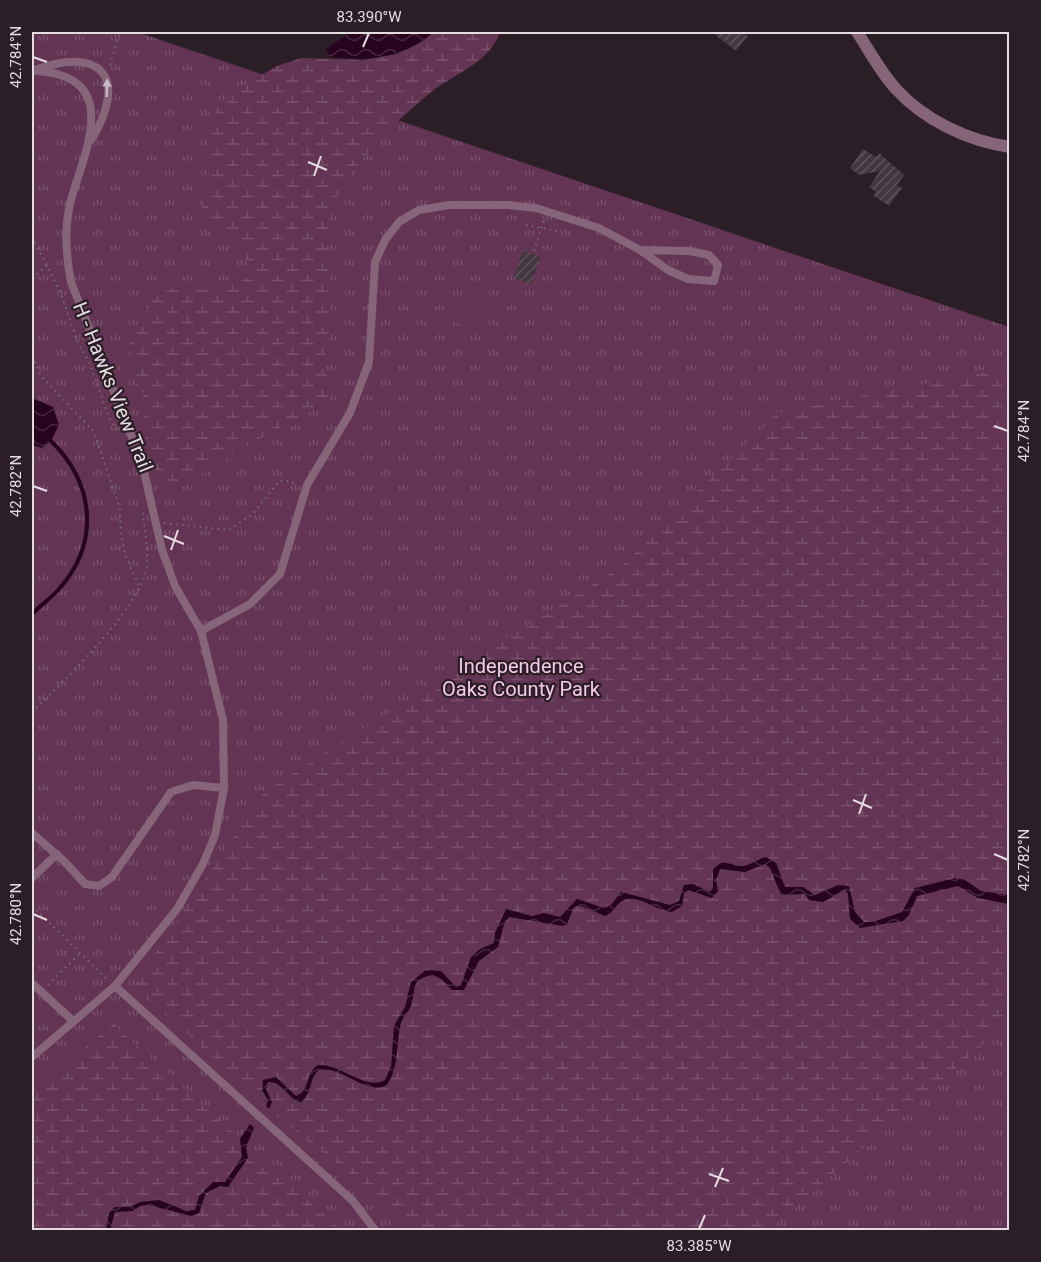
<svg xmlns="http://www.w3.org/2000/svg" width="1041" height="1262" viewBox="0 0 1041 1262" font-family="Roboto,sans-serif">
	<style>
		.grass { fill: url(#grass-tufts) }
		.wetland { fill: url(#wetland-marsh) }
		.garden { fill: #633454 }
		.water { fill: url(#water-waves) }
		.lines { fill: none; stroke-linecap: round; stroke-linejoin: round }
		.stream { stroke: #27031e; stroke-width: 4 }
		.building { fill: url(#building-hatch) }
		.path { stroke: #786d74; stroke-width: 2; stroke-dasharray: 1.5 4.5; stroke-linecap: butt }
		.lane { stroke: #86647a; stroke-width: 8 }
		.street { stroke: #86647a; stroke-width: 12 }
		.oneway { fill: #c8b8c3 }
		.ticks { fill: none; stroke: #e5dce2; stroke-width: 2 }
		.labels { text-anchor: middle; dominant-baseline: central; stroke-width: 4.5; stroke-linejoin: round; paint-order: stroke }
		.street-label { font-size: 20px; fill: #e5dce2; stroke: #2b1e27 }
		.park-label { font-size: 20px; fill: #f5cae6; stroke: #2b1e27 }
		.neatline { fill: none; stroke: #e5dce2; stroke-width: 2 }
		.ticks-label { font-size: 15px; text-anchor: middle; fill: #e5dce2 }
	</style>
	<defs>
		<pattern id="grass-tufts" width="24" height="20" patternUnits="userSpaceOnUse" patternTransform="scale(1.5)"><rect width="24" height="20" fill="#633454"/><path d="M3 7l-1-3M5 7V3M7 7l1-3M15 17l-1-3M17 17v-4M19 17l1-3" fill="none" stroke="#79516c"/></pattern>
		<pattern id="wetland-marsh" width="20" height="14" patternUnits="userSpaceOnUse" patternTransform="scale(1.5)"><rect width="20" height="14" fill="#633454"/><path d="M1 5h8M5 5V1M11 12h8M15 12V8" fill="none" stroke="#79516c"/></pattern>
		<pattern id="water-waves" width="16" height="10" patternUnits="userSpaceOnUse" patternTransform="scale(1.5)"><rect width="16" height="10" fill="#27031e"/><path d="M0 5q4-4 8 0t8 0" fill="none" stroke="#46273e"/></pattern>
		<pattern id="building-hatch" width="6" height="6" patternUnits="userSpaceOnUse" patternTransform="scale(1.5)"><rect width="6" height="6" fill="#453740"/><path d="M-1 1l2-2M0 6l6-6M5 7l2-2" fill="none" stroke="#60535b"/></pattern>
	</defs>
	<rect width="100%" height="100%" fill="#2b1e27"/>
	<path class="grass" d="M32,32H137L1009,327V1230H32Z"/>
	<path class="wetland" d="M434,32H500C489,64 454,73 430,93C396,121 348,166 333,207C321,239 332,287 331,321C331,336 323,352 325,367C327,380 332,388 328,402L243,448L167,497L146,447L143,393L135,381L136,365L127,347L153,300L168,289L179,287L208,289L251,277C245,243 220,238 201,212L209,182L208,137L217,108L235,90L277,66L301,58L364,60L397,54Z
		M1009,367V1022L769,1230H421L265,1107L137,986L151,959L265,791L622,566L777,413Z
		M113,1024L341,1230H32V1093Z"/>
	<path class="garden" d="M465,282L486,287L476,327L455,323Z"/>
	<path class="water" d="M351,32H434C405,58 368,61 330,57L326,49Z
		M32,398L53,407L59,425L51,441L42,448L32,445Z
		M766,857L776,863L785,887H803L815,895L838,885L849,886L855,912L864,922H873L902,912L915,888L955,878L965,880L981,891L1009,895V904L978,898L958,886L917,896L909,915L903,921L860,928L850,919L848,894L845,890L823,902L809,900L805,894L781,895L770,868L765,864L745,872L720,869L716,880L718,891L712,898L688,890L684,894L682,906L672,912C658,912 639,894 624,900C616,903 614,913 605,916L581,906L574,907L567,924L563,926L509,917L504,924L498,947L479,961L464,990H452L441,979L433,975C409,979 417,989 411,1006C408,1013 401,1018 400,1027C396,1047 399,1069 386,1086C362,1094 344,1066 319,1070C308,1079 313,1094 300,1103C288,1098 282,1081 268,1082L266,1089L272,1102L269,1109L266,1106L268,1100L262,1090L263,1080L276,1077L296,1096C311,1091 305,1072 318,1065C340,1063 365,1091 385,1080L391,1067L394,1026L405,1007L411,982L426,970L441,971L456,987L461,985L471,957L480,949L494,943L495,933L506,909L532,916L544,913L560,917L577,899L604,908L611,905L621,892L670,905L679,901L684,885L693,884L710,892L713,888V870C724,856 730,867 743,866C751,865 758,859 766,857Z
		M250,1124L254,1128L246,1147L248,1158L228,1187L220,1186L206,1193L199,1213L191,1216L149,1205L140,1206L133,1211L115,1212L110,1230H106L109,1213L115,1207H130L140,1202L159,1200L187,1211L195,1210L199,1196L213,1182H225L242,1157L240,1139Z"/>
	<g class="lines">
		<path class="stream" d="M32,614C40,606 51,598 59,589C100,543 95,484 51,441"/>
	</g>
	<path class="building" d="M712,32H742L748,36L736,51Z
		M863,149L876,157L879,153L904,175L897,185L902,188L889,206L874,196L876,192L869,187L880,171L859,175L850,168Z
		M523,250L541,257L531,284L513,278Z"/>
	<g class="lines">
		<path class="path" d="M110,65L120,32
			M526,225L562,232
			M32,237L60,291L78,343L90,364L109,418L118,431
			M534,251L544,220
			M32,278L47,266
			M32,356L41,376L94,432L120,509L121,535L125,555L140,588
			M164,523L229,530L253,514L279,481L285,480L298,485
			M32,712C62,683 144,605 147,564C148,548 144,530 143,513
			M32,906L107,979
			M48,985L80,953"/>
		<path class="lane" d="M35,70C102,46 128,77 92,139
			M201,631L250,604L280,574L307,485L350,413L369,362L375,262L385,240L399,222L419,210L449,205H507L536,208L599,228L640,250L668,270L688,279L714,281L718,265L709,255L689,251L640,250
			M32,833L65,862L85,884L99,886L112,877L171,792L193,785L224,788
			M32,878L57,854
			M115,986L353,1201L375,1230
			M32,987L34,985L72,1020
			M32,1057L115,986L177,909L203,864L215,835L224,788L223,720L201,631L175,586L162,550L142,463L71,282C66,256 64,230 70,204C78,168 119,92 60,75C52,72 42,72 33,70"/>
		<path class="street" d="M857,32C869,50 881,73 896,89C924,120 968,141 1010,147"/>
	</g>
	<defs><path id="oneway-solid" d="M-6-.8H1V-3.2L6.5 0L1 3.2V.8H-6Z" transform="scale(1.5)"/></defs>
	<use class="oneway" href="#oneway-solid" transform="translate(107 88) rotate(-88)"/>
	<path class="ticks" d="M363,47L369,33M33,57L47,62M308,162L327,170M314,176L321,156M994,426L1008,431M33,486L47,491M164,536L184,544M171,550L178,530M853,800L872,808M859,814L866,794M994,854L1008,860M33,914L47,920M709,1174L729,1181M715,1187L723,1168M699,1229L705,1215"/>
	<g class="labels">
		<g class="street-label">
			<text transform="translate(113 387) rotate(68)">H - Hawks View Trail</text>
		</g>
		<g class="park-label">
			<text x="521" y="666">Independence<tspan x="521" dy="23">Oaks County Park</tspan></text>
		</g>
	</g>
	<rect width="1041" height="1262" fill="none" stroke="#2b1e27" stroke-width="66"/>
	<rect x="33" y="33" width="975" height="1196" class="neatline"/>
	<g class="ticks-label">
		<text x="369" y="22">83.390°W</text>
		<text transform="translate(16 57) rotate(-90)" y="5">42.784°N</text>
		<text transform="translate(1024 431) rotate(-90)" y="5">42.784°N</text>
		<text transform="translate(16 486) rotate(-90)" y="5">42.782°N</text>
		<text transform="translate(1024 860) rotate(-90)" y="5">42.782°N</text>
		<text transform="translate(16 914) rotate(-90)" y="5">42.780°N</text>
		<text x="699" y="1251">83.385°W</text>
	</g>
</svg>
